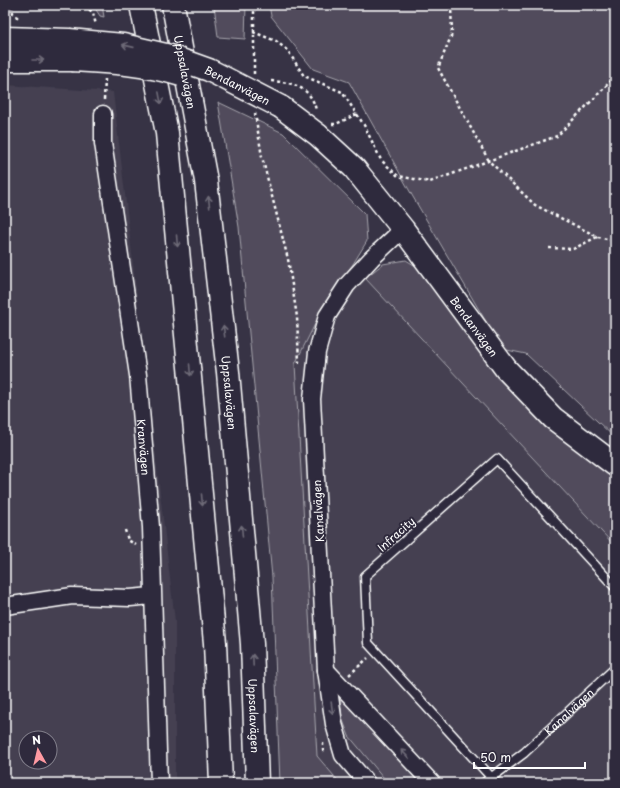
<svg xmlns="http://www.w3.org/2000/svg" width="620" height="788" viewBox="0 0 620 788" font-family="'Playpen Sans',sans-serif">
	<style>
		.built { fill: #444051; fill-rule: evenodd }
		.green { fill: #514c5c; stroke: #a8a6ae }
		.lines { fill: none; stroke-linecap: round; stroke-linejoin: round }
		.lane-casing { stroke: #fff; stroke-width: 11 }
		.street-casing { stroke: #fff; stroke-width: 19 }
		.secondary-casing { stroke: #fff; stroke-width: 25 }
		.highway-casing { stroke: #fff; stroke-width: 25 }
		.path { stroke: #fff; stroke-width: 2.5; stroke-dasharray: 3 3; stroke-linecap: butt }
		.lane { stroke: #2f2a3d; stroke-width: 8 }
		.street { stroke: #2f2a3d; stroke-width: 16 }
		.secondary { stroke: #2f2a3d; stroke-width: 22 }
		.highway { stroke: #2f2a3d; stroke-width: 22 }
		.secondary-bridge-casing { stroke: #fff; stroke-width: 25; stroke-linecap: butt }
		.secondary-bridge { stroke: #2f2a3d; stroke-width: 22 }
		.oneway { stroke: #6d6a77 }
		.labels { text-anchor: middle; dominant-baseline: central; stroke-width: 4; stroke-linejoin: round; paint-order: stroke }
		.street-label { font-size: 11px; fill: #fff; stroke: #2f2a3d }
	</style>
	<rect width="100%" height="100%" fill="#373345"/>
	<filter id="ink" filterUnits="userSpaceOnUse"><feTurbulence type="fractalNoise" baseFrequency=".025" numOctaves="2"/><feDisplacementMap in="SourceGraphic" scale="8" xChannelSelector="R" yChannelSelector="G"/><feConvolveMatrix kernelMatrix="1 2 1 2 8 2 1 2 1" color-interpolation-filters="sRGB"/></filter>
	<g filter="url(#ink)">
		<path class="built" d="M5,85L113,92L175,621V783H5ZM26,738H50V762H26Z
			M353,264L615,546V783H340L317,756L295,364L329,296Z"/>
		<path class="green" d="M93,5H102L104,17L100,16Z
			M214,5H246L245,39L218,37Z
			M269,5H615V438L526,354L502,349L413,197L349,82L313,69L271,16Z
			M218,102L283,133L365,214L367,241L353,264L329,296L295,364L317,756L340,783H280L272,577L239,227Z
			M406,260L419,268L490,367L562,436L615,479V546L365,278L383,264Z
			M340,692L423,783H388L349,736L342,718Z"/>
		<g class="lines">
			<defs>
				<g id="lane">
					<path d="M491,777L368,643L365,576L497,459L615,587"/>
					<path id="s1" d="M484,783L524,753L612,671H615"/>
				</g>
				<g id="street">
					<path id="s2" d="M103,114V143L138,375L151,527L159,783"/>
					<path d="M5,606L72,596L130,598L152,596"/>
					<path d="M326,670L432,783"/>
					<path d="M367,783L343,755L334,724L326,670L312,399L317,352L327,316L347,285L372,258L403,229"/>
				</g>
				<g id="secondary">
					<path d="M5,38L69,40"/>
					<path d="M5,60H72"/>
					<path id="s3" d="M281,107L318,135L354,168L403,229L506,369L553,418L615,465"/>
				</g>
				<g id="highway">
					<path d="M141,5L167,133L215,643L221,783"/>
					<path id="s4" d="M173,5L206,181L228,372L252,644L257,783"/>
				</g>
			</defs>
			<use href="#lane" class="lane-casing"/>
			<use href="#street" class="street-casing"/>
			<use href="#secondary" class="secondary-casing"/>
			<use href="#highway" class="highway-casing"/>
			<path class="path" d="M12,5L13,13L20,20
				M85,5L93,13L96,25
				M451,5L452,34L438,68L489,161L535,205L598,237L615,241
				M253,32L276,41L288,51L304,76L342,92L364,125L381,160L398,176L430,182L557,136L615,77
				M254,74V5
				M271,81C292,82 311,87 316,110
				M104,100L105,79
				M255,113L262,157L288,259L297,317L299,363
				M332,124H336L357,114
				M549,248L573,249L597,237
				M125,530L128,540L136,545
				M349,675L368,658
				M323,743V750L326,754"/>
			<use href="#lane" class="lane"/>
			<use href="#street" class="street"/>
			<use href="#secondary" class="secondary"/>
			<use href="#highway" class="highway"/>
			<defs>
				<g id="secondary-bridge">
					<path id="s5" d="M69,40L123,45L170,56L209,70L281,107"/>
					<path d="M72,60C109,62 145,64 181,75"/>
				</g>
			</defs>
			<use href="#secondary-bridge" class="secondary-bridge-casing"/>
			<use href="#secondary-bridge" class="secondary-bridge"/>
		</g>
		<defs><path id="oneway-shaft" d="M-6 0H5M1.5-3L5.5 0L1.5 3" fill="none" stroke-width="1.6" stroke-linecap="round" stroke-linejoin="round"/></defs>
		<g class="oneway">
			<use href="#oneway-shaft" transform="translate(128 46) rotate(-167)"/>
			<use href="#oneway-shaft" transform="translate(38 60)"/>
			<use href="#oneway-shaft" transform="translate(160 98) rotate(79)"/>
			<use href="#oneway-shaft" transform="translate(209 202) rotate(-97)"/>
			<use href="#oneway-shaft" transform="translate(177 241) rotate(85)"/>
			<use href="#oneway-shaft" transform="translate(224 331) rotate(-97)"/>
			<use href="#oneway-shaft" transform="translate(190 370) rotate(85)"/>
			<use href="#oneway-shaft" transform="translate(202 500) rotate(85)"/>
			<use href="#oneway-shaft" transform="translate(242 531) rotate(-95)"/>
			<use href="#oneway-shaft" transform="translate(253 660) rotate(-92)"/>
			<use href="#oneway-shaft" transform="translate(332 708) rotate(82)"/>
			<use href="#oneway-shaft" transform="translate(405 754) rotate(-133)"/>
		</g>
	</g>
	<g class="labels">
		<g class="street-label">
			<text stroke="none"><textPath href="#s4" startOffset="68">Uppsalavägen</textPath></text>
			<text stroke="none"><textPath href="#s5" startOffset="176">Bendanvägen</textPath></text>
			<text stroke="none"><textPath href="#s3" startOffset="294">Bendanvägen</textPath></text>
			<text stroke="none"><textPath href="#s4" startOffset="392">Uppsalavägen</textPath></text>
			<text stroke="none"><textPath href="#s2" startOffset="336">Kranvägen</textPath></text>
			<text transform="translate(318 511) rotate(-93)">Kanalvägen</text>
			<text transform="translate(396 534) rotate(-42)">Infracity</text>
			<text stroke="none"><textPath href="#s1" startOffset="111">Kanalvägen</textPath></text>
			<text stroke="none"><textPath href="#s4" startOffset="716">Uppsalavägen</textPath></text>
		</g>
	</g>
	<rect width="620" height="788" fill="none" stroke="#2f2a3d" stroke-width="20"/>
	<rect x="10" y="10" width="600" height="768" fill="none" stroke="#fff" stroke-width="1.5" filter="url(#ink)"/>
	<g transform="translate(38 750) rotate(352)"><circle r="19" fill="#2f2a3d" stroke="#827f8b"/>
	<path d="M0-3L7 15L0 10L-7 15Z" fill="#ff9aa2"/>
	<text y="-6" font-size="11" font-weight="bold" text-anchor="middle" fill="#ffffff">N</text>
	</g>
	<path d="M474 762v6h111v-6" fill="none" stroke="#ffffff" stroke-width="2"/>
	<text x="480" y="762" font-size="12" fill="#ffffff" stroke="#2f2a3d" stroke-width="3" paint-order="stroke">50 m</text>
</svg>
